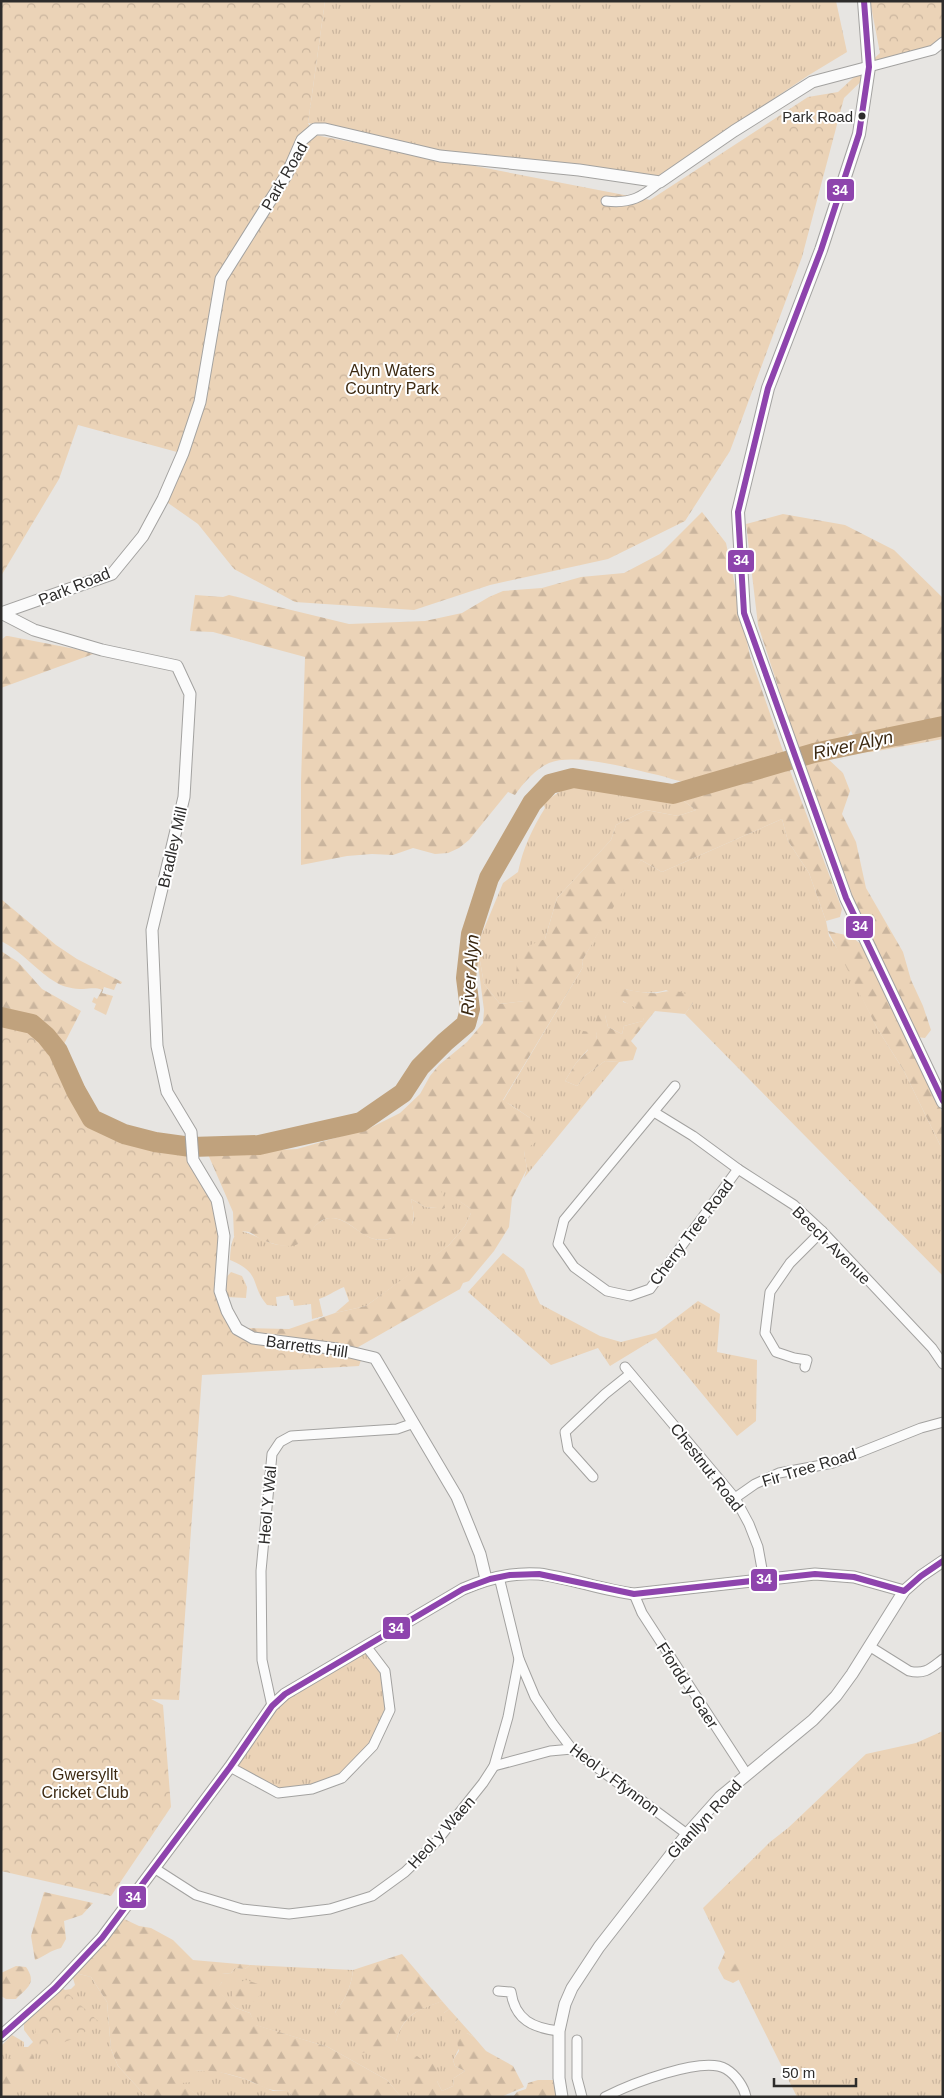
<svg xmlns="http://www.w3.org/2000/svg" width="944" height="2098" viewBox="0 0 944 2098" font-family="Helvetica,sans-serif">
<defs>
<pattern id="grass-tufts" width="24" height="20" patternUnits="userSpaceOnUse" patternTransform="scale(1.25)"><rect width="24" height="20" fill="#ebd3b7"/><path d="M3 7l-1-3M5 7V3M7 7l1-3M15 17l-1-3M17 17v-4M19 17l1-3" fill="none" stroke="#cab59e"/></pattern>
<pattern id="forest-firs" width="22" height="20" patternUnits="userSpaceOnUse" patternTransform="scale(1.25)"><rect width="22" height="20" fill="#ebd3b7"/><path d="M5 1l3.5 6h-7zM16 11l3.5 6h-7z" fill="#cab59e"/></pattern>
<pattern id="park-crowns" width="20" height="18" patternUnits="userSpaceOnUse" patternTransform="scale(1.25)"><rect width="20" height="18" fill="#ebd3b7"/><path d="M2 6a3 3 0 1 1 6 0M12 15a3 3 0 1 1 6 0" fill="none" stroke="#cab59e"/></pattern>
</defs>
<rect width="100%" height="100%" fill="#e7e5e2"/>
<g fill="url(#grass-tufts)">
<path d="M325,1H836L847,52L809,75L658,176L439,152L308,123Z"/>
<path d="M568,786L594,787L625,794L633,791L681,799L696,810L678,816L646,810L616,825L611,840L557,898L545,939L517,976L525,1001L500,1004L484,984L479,955L481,936L503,883L518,872C523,848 532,829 545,808L543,803Z"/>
<path d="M782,819L788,841L809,873L826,921L829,936L842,956L877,1028L904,1071L943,1151V1276L685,1014L693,1003L666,990C653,994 638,993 625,989L623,1002L634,1005L645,1014L643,1021L624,1026L622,1034L608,1027L605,1015H599L595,1026L597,1035L596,1040L576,1063L565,1081L577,1086L586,1075L605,1061L619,1062L524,1178L527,1169L524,1151L530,1118L511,1105L503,1101L583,967L582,961L633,871L641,860L662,872Z"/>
<path d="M441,1188L471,1209V1213L465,1226L449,1245L431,1259L366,1306L335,1313L349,1301L344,1287C334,1291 328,1296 319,1299L323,1316L312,1319L311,1304L294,1306L293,1300H290L289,1295L276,1297L277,1306L267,1305C249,1284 263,1274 230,1260C232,1213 249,1237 274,1244C282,1246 290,1245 298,1244C308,1236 317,1219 330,1218C355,1217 367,1254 400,1234C418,1224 414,1217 411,1199L425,1207L437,1208Z"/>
<path d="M503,1253L524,1269L540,1304L600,1336L621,1342L656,1333L698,1301L720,1314L717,1352L757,1360L756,1421L737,1436L656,1338L610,1366L598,1348L551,1365L468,1292Z"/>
<path d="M231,1272L242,1276L247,1287L246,1298L227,1297L224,1280Z"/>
<path d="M366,1646L385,1671L390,1710L373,1746L342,1778L278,1793L230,1767L272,1706Z"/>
<path d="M943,1731V2097H797L703,1908L770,1842L788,1828L866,1754L916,1743Z"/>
<path d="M250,1965L353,1970C351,1987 346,1999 335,2012C359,2043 359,2039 396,2041C404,2014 418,2010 442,2001L449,2009L444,2013L455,2023L458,2019L474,2037L467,2033L453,2060L455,2066L465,2071L454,2078L453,2086L442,2091L437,2081L413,2084L423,2097H401L387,2080L328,2047L255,2025L250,2013L236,2008L216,1990L222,1982V1974L231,1973L235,1968L245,1969Z"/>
<path d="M75,1973L91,1977L107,2002L111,2049L118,2066L142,2092L150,2097H1V2046L12,2035L24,2042V2047H28L33,2042L24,2030V2024L53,1997L61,1987L65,1990L71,1989L75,1985L72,1975Z"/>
<path d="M213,2070L245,2079L273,2091L288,2090L293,2097H200L180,2083L195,2071Z"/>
</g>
<g fill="url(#forest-firs)" fill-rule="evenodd">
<path d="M702,512L726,543L750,656L784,754C757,763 712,783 685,782C676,781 667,777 658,775C631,769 574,752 549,763C536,769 523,783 515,795L508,792L469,840L459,848L448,853L435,854L413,848L393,855L372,854L347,856L301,865V781L305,657L213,632L190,631L195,595L223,597L229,595L349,624L425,621L462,613L489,597L503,591L542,588L581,577L624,573L660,554Z"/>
<path d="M783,514L845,525L894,550L943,598V739L872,752L845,753L827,758L843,773L850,791L842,814L856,842L866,888L903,952L911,980L923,1006L931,1030L925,1038L917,1037L854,900L798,748L758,625L746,524ZM851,731L853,735H873L883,732L875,737L844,750L834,746L841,743Z"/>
<path d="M6,636H8L96,653L1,688V640Z"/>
<path d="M789,768L842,909L840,917L826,921L809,873L788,841L782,819L662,872L641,860L582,961L583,967L503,1100L530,1118L543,1136L524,1151L527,1169L512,1198L509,1227L494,1251L469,1281L463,1283L460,1289L353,1350L254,1336L241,1326L248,1328L289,1329L335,1313L366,1306L449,1245L465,1226L471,1213V1209L441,1189L445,1208L439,1211L437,1208L425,1207L411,1199C414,1213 417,1228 401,1235C362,1252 356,1217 330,1218C312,1219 309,1245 291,1246C281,1246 273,1244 265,1241C252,1236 248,1225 234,1237L233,1212L207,1152H245L297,1149L370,1128L400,1113L420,1094L430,1076L439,1065L467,1042L483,1023L484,1010L477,956L479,955L484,984L500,1004L524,1001L516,976L518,950L545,939L557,898L611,840L616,825L646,810L678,816L696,810L681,799Z"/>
<path d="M1,899L56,945L77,959L122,982L121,984L117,983L114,990L104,987L102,993L113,996L106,1015L94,1009L96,1004L92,1002L94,997L97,999L102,990C95,987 90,989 83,989C74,989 64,987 57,983C36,971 22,951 1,941Z"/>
<path d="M828,931L850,936L861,944L943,1114V1151L904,1071L877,1028Z"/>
<path d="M1,951L18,962L42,989L81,1011L64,1044L48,1028L36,1019L1,1007Z"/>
<path d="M625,989C633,991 650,994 658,993C672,990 676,989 690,996L693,1003L685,1014L655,1011L631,1041L637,1048L633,1060L619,1062L605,1061L586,1075L577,1086L565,1081L576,1063L588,1050L579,1040L583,1031L590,1032L596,1039L597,1035L594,1026L598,1015H605L608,1027L622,1034L624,1026L643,1021L644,1014C635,1006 625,1003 616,997L617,990Z"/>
<path d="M44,1892L93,1903L82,1915L64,1921L66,1939L61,1948C51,1950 45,1956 35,1960L31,1936Z"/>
<path d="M122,1918L139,1926L151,1928L173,1940L193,1960L250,1965L245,1969L235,1968L231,1973L222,1974V1982L217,1990L236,2008L250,2013L256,2025L328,2047L387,2080L401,2097H293L288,2090C262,2092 264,2085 242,2078C226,2073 212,2070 195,2071L194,2082L181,2083L200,2097H150L142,2092L118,2066L111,2049L107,2002L91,1977L75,1973Z"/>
<path d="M725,1952L736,1956L749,1966L747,1975L733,1983L724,1979L718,1968Z"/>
<path d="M402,1954L442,2001C418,2011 404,2013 396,2041L382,2050L362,2053L358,2047L359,2039L343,2025L335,2012C346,1999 351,1987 353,1970Z"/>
<path d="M16,1966L26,1967C37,1983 28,1987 16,1999H6L1,1996V1973Z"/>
<path d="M246,1980L258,1984L261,1994C253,2003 248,2007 235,2003L232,1994V1985Z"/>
<path d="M449,2009L458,2019L451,2028L442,2019L444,2013Z"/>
<path d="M467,2033L474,2037L486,2051L513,2066L524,2087L501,2097H423L412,2092L413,2084L405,2080V2074L409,2069L407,2060L417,2056L424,2061L429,2057L437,2065V2081L442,2091L453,2086L454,2078L465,2071L455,2066L453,2060L459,2051L456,2037Z"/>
<path d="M27,2049L33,2055V2065L17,2079L1,2097V2065L20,2050Z"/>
<path d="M538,2080H553L557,2097H513L517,2092L526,2089L528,2083Z"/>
</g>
<g fill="url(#park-crowns)">
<path d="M1,1H325L308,123L315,135L650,200L808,97L838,92L880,53L870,1H943V37L931,47L885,58L844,98L802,257L730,451L685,521L608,559L490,585L414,610L295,602L234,569L198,524L161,498L177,452L78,425L59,479L1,576Z"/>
<path d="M1,1017L32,1024L46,1036L58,1051L76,1091L92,1119L124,1134L155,1142L191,1147L214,1201L224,1236L218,1292L232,1333L362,1357L359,1366L202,1375L179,1700L151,1699L163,1705L171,1807L111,1896L1,1871Z"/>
<path d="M61,1987L98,2021L80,2036L62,2043L55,2049L47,2051L42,2048V2045L37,2047L33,2042L39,2012L54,2000L53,1997Z"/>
</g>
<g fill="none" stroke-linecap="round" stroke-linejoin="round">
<path stroke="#c0a27d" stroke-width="20" d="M1,1017L32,1024L46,1036L58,1051L76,1091L92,1119L124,1134L155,1142L191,1147L259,1145L361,1122L403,1093L420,1067L445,1042L466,1024L470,1009L466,978L471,934L489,878L532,803L550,784L573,778L673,794L814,753L943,726"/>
<g stroke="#a3a2a0" stroke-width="11">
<g id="minor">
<path d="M869,67L933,50L943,42"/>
<path d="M606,201C631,204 642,197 660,182"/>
<path d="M675,1086L564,1220L558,1244L574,1267L607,1291L630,1296L650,1289L738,1169"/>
<path d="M654,1112L693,1136L738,1169L794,1205L822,1231L932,1348L943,1364"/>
<path d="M625,1367L735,1498L749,1524L758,1547L764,1580"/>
<path d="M805,1367L807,1360L794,1358L776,1352L765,1333L770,1292L790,1263L822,1231"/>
<path d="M593,1477L568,1449L565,1432L605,1394L630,1374"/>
<path d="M735,1498L755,1484L779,1473L833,1463L921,1428L943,1422"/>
<path d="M499,1577L519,1659L535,1697L553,1724L572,1749L687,1834"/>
<path d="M634,1594L642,1613L746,1773"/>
<path d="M869,1646L909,1671C925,1675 931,1668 943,1659"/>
<path d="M272,1706L262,1660L261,1571L272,1454L280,1442L291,1436L397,1429L414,1423"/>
<path d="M494,1766L550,1751L572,1749"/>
<path d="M230,1767L278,1793L312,1789L342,1778L373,1746L390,1710L385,1671L366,1646"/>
<path d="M154,1868L196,1895L242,1909L289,1914L330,1909L372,1896L405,1872L436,1842L483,1783L494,1766L508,1717L519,1659"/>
<path d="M498,1991L511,1992C515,2020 533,2028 559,2031"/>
<path d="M577,2040V2078L582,2097"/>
<path d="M605,2097C628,2085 703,2055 726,2069C736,2075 744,2087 746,2097"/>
</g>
</g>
<g stroke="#a3a2a0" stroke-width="13">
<g id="tertiary">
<path d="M1,613L34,630L102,650L177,666L190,694L184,797L152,930L157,1046L167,1092L191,1132L193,1160L217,1200L224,1236L220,1291L227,1311L237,1329L253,1338L337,1349L375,1358L457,1497L480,1554L486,1579"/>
<path d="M1,613L112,574L143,536L163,499L183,453L200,402L221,279L287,174L302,140L315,129H325L440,156L579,170L660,182L734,131L812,82L869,67"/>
<path d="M1,2036L55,1988L102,1938L230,1767L272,1706L285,1694L463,1589C486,1579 513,1572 539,1574C571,1578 602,1590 634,1594L815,1574L854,1577L904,1591"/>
<path d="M562,2097L559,2078V2031L565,2004L572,1988L599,1947L687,1834L720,1797L813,1720L836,1696L852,1674L904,1591L921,1576L943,1561"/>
</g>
</g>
<g stroke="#a3a2a0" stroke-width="14">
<path id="secondary" d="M864,1L869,67L859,134L821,250L768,388L738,512L744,613L846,898L943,1102"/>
</g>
<use href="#minor" stroke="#fbfbfb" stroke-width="9"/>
<use href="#tertiary" stroke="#fbfbfb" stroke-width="11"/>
<use href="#secondary" stroke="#fbfbfb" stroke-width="12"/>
<g stroke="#fff" stroke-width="10">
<g id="bus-1">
<path d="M864,1L869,67L859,134L821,250L768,388L738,512L744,613L846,898L943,1101"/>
<path d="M1,2036L55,1988L102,1938L230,1767L272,1706L285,1694L463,1589L490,1579L510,1575L539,1574L634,1594L815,1574L854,1577L904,1591L921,1576L943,1561"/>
</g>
</g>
<use href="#bus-1" stroke="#8e44ad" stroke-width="6"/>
</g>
<circle fill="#2d2c2b" stroke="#fff" stroke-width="2" cx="862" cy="116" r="4.5"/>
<g text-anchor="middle" stroke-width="4" stroke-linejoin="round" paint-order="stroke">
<g font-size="15" fill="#2d2c2b" stroke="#fff" text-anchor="end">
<text x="853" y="122">Park Road</text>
</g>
<g font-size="16" fill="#2d2c2b" stroke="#fff">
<text transform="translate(284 176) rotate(-60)" y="6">Park Road</text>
<text transform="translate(74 586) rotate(-22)" y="6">Park Road</text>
<text transform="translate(172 847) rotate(-77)" y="6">Bradley Mill</text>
<text transform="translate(691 1232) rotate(-53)" y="6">Cherry Tree Road</text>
<text transform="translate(832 1245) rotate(45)" y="6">Beech Avenue</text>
<text transform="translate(307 1346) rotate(8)" y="6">Barretts Hill</text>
<text transform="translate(707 1467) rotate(52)" y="6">Chestnut Road</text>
<text transform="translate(809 1467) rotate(-17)" y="6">Fir Tree Road</text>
<text transform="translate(267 1505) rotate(-85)" y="6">Heol Y Wal</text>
<text transform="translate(688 1685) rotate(57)" y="6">Ffordd y Gaer</text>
<text transform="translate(615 1779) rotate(37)" y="6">Heol y Ffynnon</text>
<text transform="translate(704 1819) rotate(-47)" y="6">Glanllyn Road</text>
<text transform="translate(441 1832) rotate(-48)" y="6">Heol y Waen</text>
</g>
<g font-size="16" fill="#3d2a12" stroke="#fff">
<text x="392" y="376">Alyn Waters<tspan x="392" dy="18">Country Park</tspan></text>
<text x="85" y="1780">Gwersyllt<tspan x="85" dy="18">Cricket Club</tspan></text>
</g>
<g font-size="18" font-style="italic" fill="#3b2811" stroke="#fff">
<text transform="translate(853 745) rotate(-12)" y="6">River Alyn</text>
<text transform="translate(470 975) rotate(-86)" y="6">River Alyn</text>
</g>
</g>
<g stroke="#fff" stroke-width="2">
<rect x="826" y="178" width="29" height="24" rx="5" fill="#8e44ad"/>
<rect x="727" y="549" width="28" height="24" rx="5" fill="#8e44ad"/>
<rect x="845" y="915" width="29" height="24" rx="5" fill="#8e44ad"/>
<rect x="750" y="1568" width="28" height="24" rx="5" fill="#8e44ad"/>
<rect x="382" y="1616" width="29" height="24" rx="5" fill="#8e44ad"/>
<rect x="118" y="1885" width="29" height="24" rx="5" fill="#8e44ad"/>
</g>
<g font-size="14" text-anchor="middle" font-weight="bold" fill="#fff">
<text x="840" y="195">34</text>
<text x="741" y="565">34</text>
<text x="860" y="931">34</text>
<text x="764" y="1584">34</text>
<text x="396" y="1633">34</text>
<text x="133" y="1902">34</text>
</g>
<rect width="944" height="2098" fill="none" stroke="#2d2c2b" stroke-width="5"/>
<path d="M774 2078v8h82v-8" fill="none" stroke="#2d2c2b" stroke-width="2.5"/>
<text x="782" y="2078" font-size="15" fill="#2d2c2b" stroke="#ffffff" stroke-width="4" paint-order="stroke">50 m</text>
</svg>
